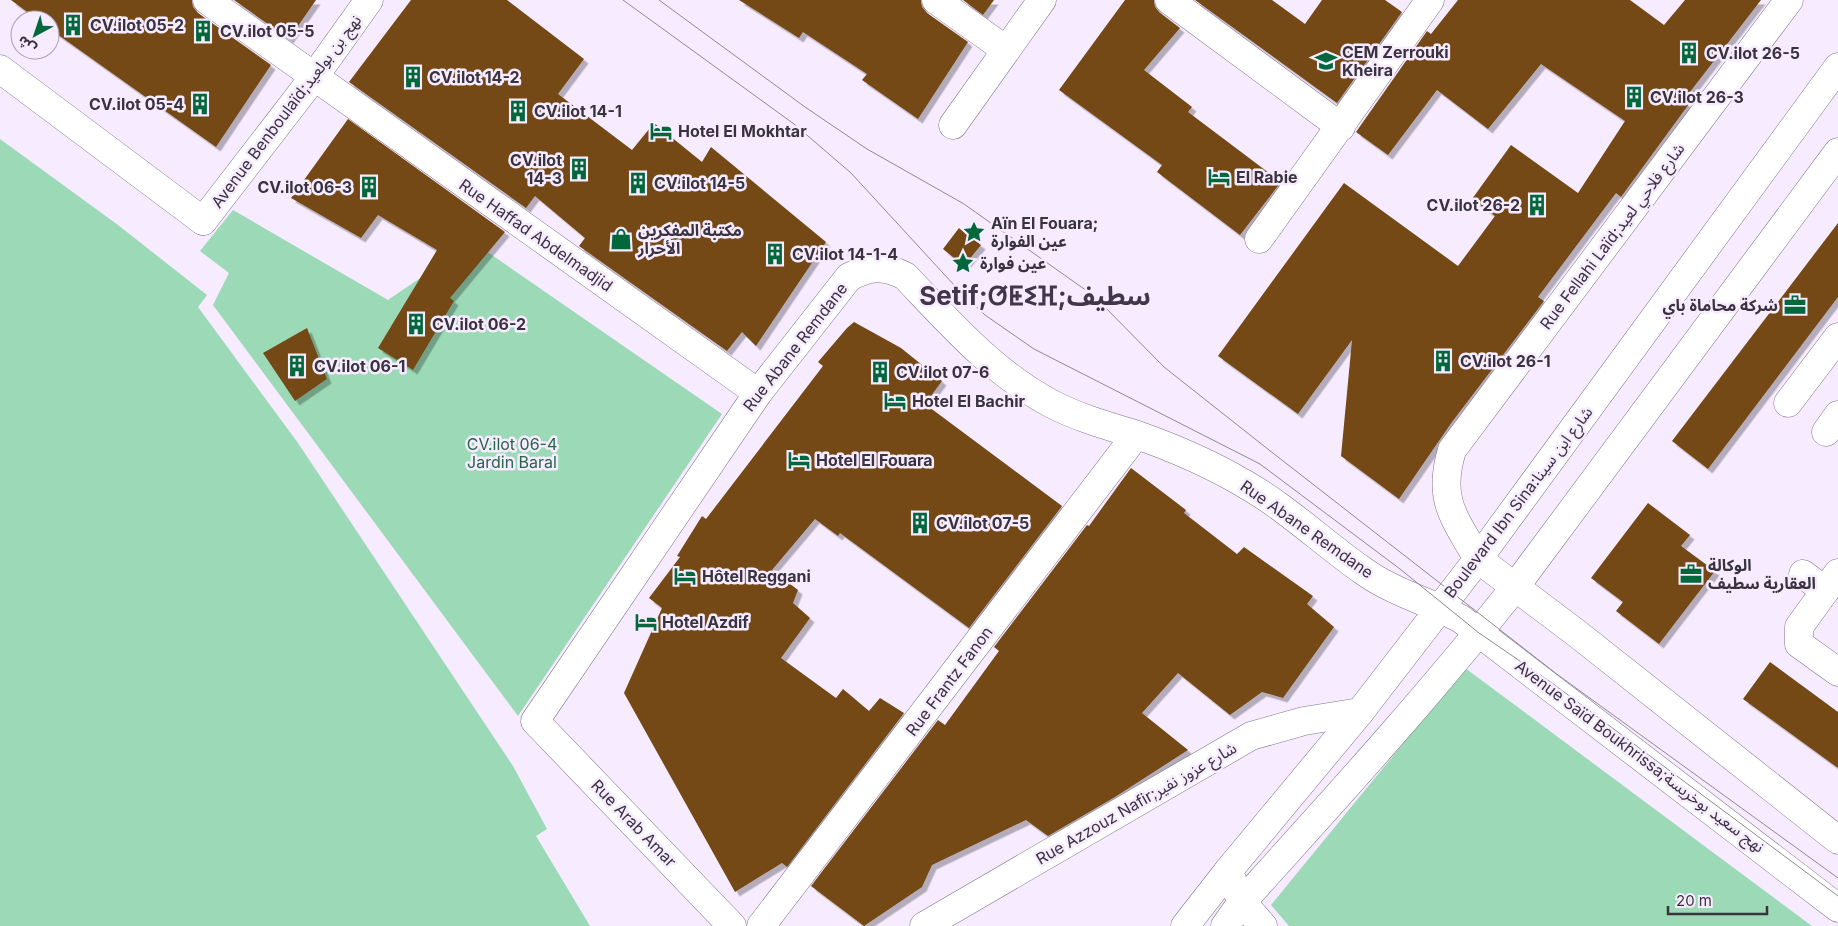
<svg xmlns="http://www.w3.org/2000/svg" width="1838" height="926" viewBox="0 0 1838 926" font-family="Inter,'Noto Sans Arabic','Noto Sans Tifinagh',sans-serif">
<defs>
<filter id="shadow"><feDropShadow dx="4.5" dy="4.5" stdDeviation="0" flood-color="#0004"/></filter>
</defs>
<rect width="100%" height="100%" fill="#f6ebff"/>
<g fill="#9cdab7">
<path d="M0,139L118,225L207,295L198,307L298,443L513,766L547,829L536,836L590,926H0Z"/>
<path d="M233,210L388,300L473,242L722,414L518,716L213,305L229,273L200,251Z"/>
<path d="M1465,668L1812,926H1289L1271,905Z"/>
</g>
<g fill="#744816" filter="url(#shadow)">
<path d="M11,0H192L193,7L198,13L271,65L216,147L50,29V20H38Z"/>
<path d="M234,0H316L289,39Z"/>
<path d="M411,0H507L584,59L558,94L632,150L654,123L702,162L711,147L826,242L756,346L742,332L727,351L579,246L585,238L535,196L526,208L349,82Z"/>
<path d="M739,0H921L922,7L927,13L968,42L918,119L862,80L867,74L803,32L799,38Z"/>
<path d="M963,0H994L983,15Z"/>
<path d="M1125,0H1154L1155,7L1159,12L1180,28L1144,70L1192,107L1188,112L1281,182L1240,235L1157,172L1162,165L1059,90Z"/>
<path d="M1195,0H1272L1305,24L1322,0H1385L1402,12L1337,103Z"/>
<path d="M1458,0H1630L1664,25L1685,0H1761L1683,101L1689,104L1621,197L1616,193L1538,297L1544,301L1452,422L1399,499L1341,456L1352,340L1298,414L1218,356L1344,183L1458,266L1495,216L1472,199L1511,145L1578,193L1625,121L1541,64L1488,129L1437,90L1388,155L1356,132L1427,31L1431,34Z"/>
<path d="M348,119L505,232L450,298L454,301L413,370L378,348L437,250L378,215L361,238L291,198Z"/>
<path d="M1838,223V297L1708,469L1672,441Z"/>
<path d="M959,228L981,245L964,266L943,249Z"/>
<path d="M854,322L901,348L942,381L925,404L1062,506L969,628L840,533L838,536L815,519L772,570L798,590L793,603L810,618L781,658L836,698L843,689L869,711L880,698L904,713L787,867L782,863L735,892L624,693L662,608L649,598L680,557L677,556L702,516L706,519L823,366L818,362L847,328Z"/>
<path d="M307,328L327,379L295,401L263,353Z"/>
<path d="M1131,468L1186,510L1184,513L1237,554L1244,547L1313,596L1307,604L1334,627L1283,698L1262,692L1230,715L1178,673L1142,713L1188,750L1115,797L1048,836L1026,820L932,865L922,887L864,926L811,886L938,720L945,725L999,651L994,647L1087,525L1089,526Z"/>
<path d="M1648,503L1690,535L1681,546L1715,571L1659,644L1616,611L1623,602L1591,578Z"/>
<path d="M1770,662L1838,712V768L1743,699Z"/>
</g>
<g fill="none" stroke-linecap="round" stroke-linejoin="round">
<g stroke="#82758b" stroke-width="29">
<g id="street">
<path d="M207,0L758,393"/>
<path d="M936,0L1006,50"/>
<path d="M1169,0L1341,127"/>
<path d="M0,69L203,221"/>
<path d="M953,125L1042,0"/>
<path d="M1259,239L1430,0"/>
<path d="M1788,403L1838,337"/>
<path d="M1826,432L1838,415"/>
<path d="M1478,559C1454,517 1437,500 1452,450L1789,0"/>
<path d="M1838,573L1799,627V644L1838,672"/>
<path d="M1803,574L1825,591"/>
<path d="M1228,871L1242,902L1263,926"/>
<path d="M732,926L535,721L758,393L849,277C871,266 883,265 905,276C950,323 993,373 1052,404C1079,418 1108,426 1137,435C1174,448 1209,463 1243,483C1286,507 1322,542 1362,570C1385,587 1413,597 1439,608"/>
<path d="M761,926L1136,435"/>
<path d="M924,926L1251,736L1304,721L1360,712"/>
</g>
</g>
<g stroke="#82758b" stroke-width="29">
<path id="secondary" d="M203,221L314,77L369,0"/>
</g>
<g stroke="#82758b" stroke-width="29">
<g id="primary">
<path d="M1478,559L1575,632L1838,840"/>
<path d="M1439,608L1461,619L1838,908"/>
<path d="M1185,926L1228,871L1360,712L1478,559L1838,67"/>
<path d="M1225,926L1242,902C1335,799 1429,696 1515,587L1838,152"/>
</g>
</g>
<use href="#street" stroke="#fff" stroke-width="28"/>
<use href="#secondary" stroke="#fff" stroke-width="28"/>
<use href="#primary" stroke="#fff" stroke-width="28"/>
<g stroke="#908896" stroke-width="1">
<path d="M623,0L794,124L851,173L954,285L985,315L1034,349L1260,464L1400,569L1479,633L1552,683L1838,896"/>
<path d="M659,0L805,107L867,149L964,204L1094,296L1164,367L1269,450L1558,675L1838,878"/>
</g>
</g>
<defs>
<g id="building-bare" transform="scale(1.725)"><path d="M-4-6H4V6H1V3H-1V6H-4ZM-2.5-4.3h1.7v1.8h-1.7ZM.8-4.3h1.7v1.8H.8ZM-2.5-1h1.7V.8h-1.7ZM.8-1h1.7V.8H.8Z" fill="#03673c" stroke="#f6ebff" stroke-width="2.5" paint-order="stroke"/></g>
<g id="school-bare" transform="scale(1.725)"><path d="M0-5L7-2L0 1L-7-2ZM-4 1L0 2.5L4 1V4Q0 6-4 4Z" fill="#03673c" stroke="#f6ebff" stroke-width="2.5" paint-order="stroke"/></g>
<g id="hotel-bare" transform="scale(1.725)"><path d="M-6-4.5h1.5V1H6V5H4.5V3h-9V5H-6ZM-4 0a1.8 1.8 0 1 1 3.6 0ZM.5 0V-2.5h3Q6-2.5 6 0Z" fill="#03673c" stroke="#f6ebff" stroke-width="2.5" paint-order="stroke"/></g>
<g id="sight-bare" transform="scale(1.725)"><path d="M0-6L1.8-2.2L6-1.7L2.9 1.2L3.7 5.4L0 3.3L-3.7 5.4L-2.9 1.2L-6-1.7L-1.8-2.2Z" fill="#03673c" stroke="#f6ebff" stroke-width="2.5" paint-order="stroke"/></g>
<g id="shop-bare" transform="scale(1.725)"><path d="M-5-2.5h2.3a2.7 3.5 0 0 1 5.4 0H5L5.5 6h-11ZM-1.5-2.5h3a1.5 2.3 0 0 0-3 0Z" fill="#03673c" stroke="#f6ebff" stroke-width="2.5" paint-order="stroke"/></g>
<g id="office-bare" transform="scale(1.725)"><path d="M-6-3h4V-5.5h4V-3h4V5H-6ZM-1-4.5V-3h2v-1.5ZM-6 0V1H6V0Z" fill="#03673c" stroke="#f6ebff" stroke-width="2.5" paint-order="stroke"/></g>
</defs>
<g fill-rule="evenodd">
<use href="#building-bare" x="73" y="25"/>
<use href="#building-bare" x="203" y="31"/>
<use href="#building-bare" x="1689" y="53"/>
<use href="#school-bare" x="1326" y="61"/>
<use href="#building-bare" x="413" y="77"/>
<use href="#building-bare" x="1634" y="97"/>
<use href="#building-bare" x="200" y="104"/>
<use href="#building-bare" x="518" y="111"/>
<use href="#hotel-bare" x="661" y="131"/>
<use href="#building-bare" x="579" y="169"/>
<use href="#hotel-bare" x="1219" y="177"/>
<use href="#building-bare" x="638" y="183"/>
<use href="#building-bare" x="369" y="187"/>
<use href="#building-bare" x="1537" y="205"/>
<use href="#sight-bare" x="974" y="232"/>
<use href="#shop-bare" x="621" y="239"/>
<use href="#building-bare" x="775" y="254"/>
<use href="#sight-bare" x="963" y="263"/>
<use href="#office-bare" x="1795" y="305"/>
<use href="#building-bare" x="416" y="324"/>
<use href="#building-bare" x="1443" y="361"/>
<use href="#building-bare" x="297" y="366"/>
<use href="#building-bare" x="880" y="372"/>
<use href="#hotel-bare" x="895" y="401"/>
<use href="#hotel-bare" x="799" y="460"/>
<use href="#building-bare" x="920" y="523"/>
<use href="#office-bare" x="1691" y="574"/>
<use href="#hotel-bare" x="685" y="576"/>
<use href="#hotel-bare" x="646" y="622"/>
</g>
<g text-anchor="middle" stroke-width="5" stroke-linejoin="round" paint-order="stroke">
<g font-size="16" font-weight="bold" fill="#39333d" stroke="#f6ebff" text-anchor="start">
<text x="90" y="31">CV.ilot 05-2</text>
<text x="220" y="37">CV.ilot 05-5</text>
<text x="1342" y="58">CEM Zerrouki<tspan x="1342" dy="18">Kheira</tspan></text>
<text x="1706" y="59">CV.ilot 26-5</text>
<text x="429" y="83">CV.ilot 14-2</text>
<text x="1650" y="103">CV.ilot 26-3</text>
<text x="184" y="110" text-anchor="end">CV.ilot 05-4</text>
<text x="534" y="117">CV.ilot 14-1</text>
<text x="678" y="137">Hotel El Mokhtar</text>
<text x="562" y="166" text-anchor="end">CV.ilot<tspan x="562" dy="18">14-3</tspan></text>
<text x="1236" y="183">El Rabie</text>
<text x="654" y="189">CV.ilot 14-5</text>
<text x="352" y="193" text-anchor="end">CV.ilot 06-3</text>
<text x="1520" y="211" text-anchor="end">CV.ilot 26-2</text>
<text x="991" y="229">Aïn El Fouara;<tspan x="991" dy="18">عين الفوارة</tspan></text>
<text x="638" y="236">مكتبة المفكرين<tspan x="638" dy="18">الأحرار</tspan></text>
<text x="792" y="260">CV.ilot 14-1-4</text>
<text x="980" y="269">عين فوارة</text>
<text x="1778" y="311" text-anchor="end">شركة محاماة باي</text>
<text x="432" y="330">CV.ilot 06-2</text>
<text x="1460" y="367">CV.ilot 26-1</text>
<text x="314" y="372">CV.ilot 06-1</text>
<text x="896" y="378">CV.ilot 07-6</text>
<text x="912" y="407">Hotel El Bachir</text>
<text x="816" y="466">Hotel El Fouara</text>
<text x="936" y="529">CV.ilot 07-5</text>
<text x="1708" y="571">الوكالة<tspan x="1708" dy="18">العقارية سطيف</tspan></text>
<text x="702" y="582">Hôtel Reggani</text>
<text x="662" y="628">Hotel Azdif</text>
</g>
<g font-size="16" fill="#39333d" stroke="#f6ebff">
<text transform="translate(286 111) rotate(-53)" y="6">Avenue Benboulaïd;نهج بن بولعيد</text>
<text transform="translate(536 235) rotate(35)" y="6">Rue Haffad Abdelmadjid</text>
<text transform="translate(1612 236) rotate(-53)" y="6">Rue Fellahi Laïd;شارع فلاحي لعيد</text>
<text transform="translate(795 347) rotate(-52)" y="6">Rue Abane Remdane</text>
<text transform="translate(1518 502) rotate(-53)" y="6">Boulevard Ibn Sina:شارع ابن سينا</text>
<text transform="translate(1307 529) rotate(35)" y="6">Rue Abane Remdane</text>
<text transform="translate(949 681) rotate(-53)" y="6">Rue Frantz Fanon</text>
<text transform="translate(1640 756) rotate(37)" y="6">Avenue Saïd Boukhrissa;نهج سعيد بوخريسة</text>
<text transform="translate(1136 803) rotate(-30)" y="6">Rue Azzouz Nafir;شارع عزوز نفير</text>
<text transform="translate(634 823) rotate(46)" y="6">Rue Arab Amar</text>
</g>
<g font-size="16" fill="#256647" stroke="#f6ebff">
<text x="512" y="450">CV.ilot 06-4<tspan x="512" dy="18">Jardin Baral</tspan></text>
</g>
<g font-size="26" font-weight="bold" fill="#42374a" stroke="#f6ebff">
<text x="1035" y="305">Setif;ⵚⵟⵉⴼ;سطيف</text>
</g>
</g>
<g transform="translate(35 35) rotate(220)"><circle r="24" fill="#f6ebff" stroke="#aaa1b1"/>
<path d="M0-4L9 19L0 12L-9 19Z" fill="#03673c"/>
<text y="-8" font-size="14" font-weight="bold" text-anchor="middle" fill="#39333d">ش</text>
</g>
<path d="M1668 906v8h99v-8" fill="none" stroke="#39333d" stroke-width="2.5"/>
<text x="1676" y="906" font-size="15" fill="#39333d" stroke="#f6ebff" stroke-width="4" paint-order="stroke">20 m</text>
</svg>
